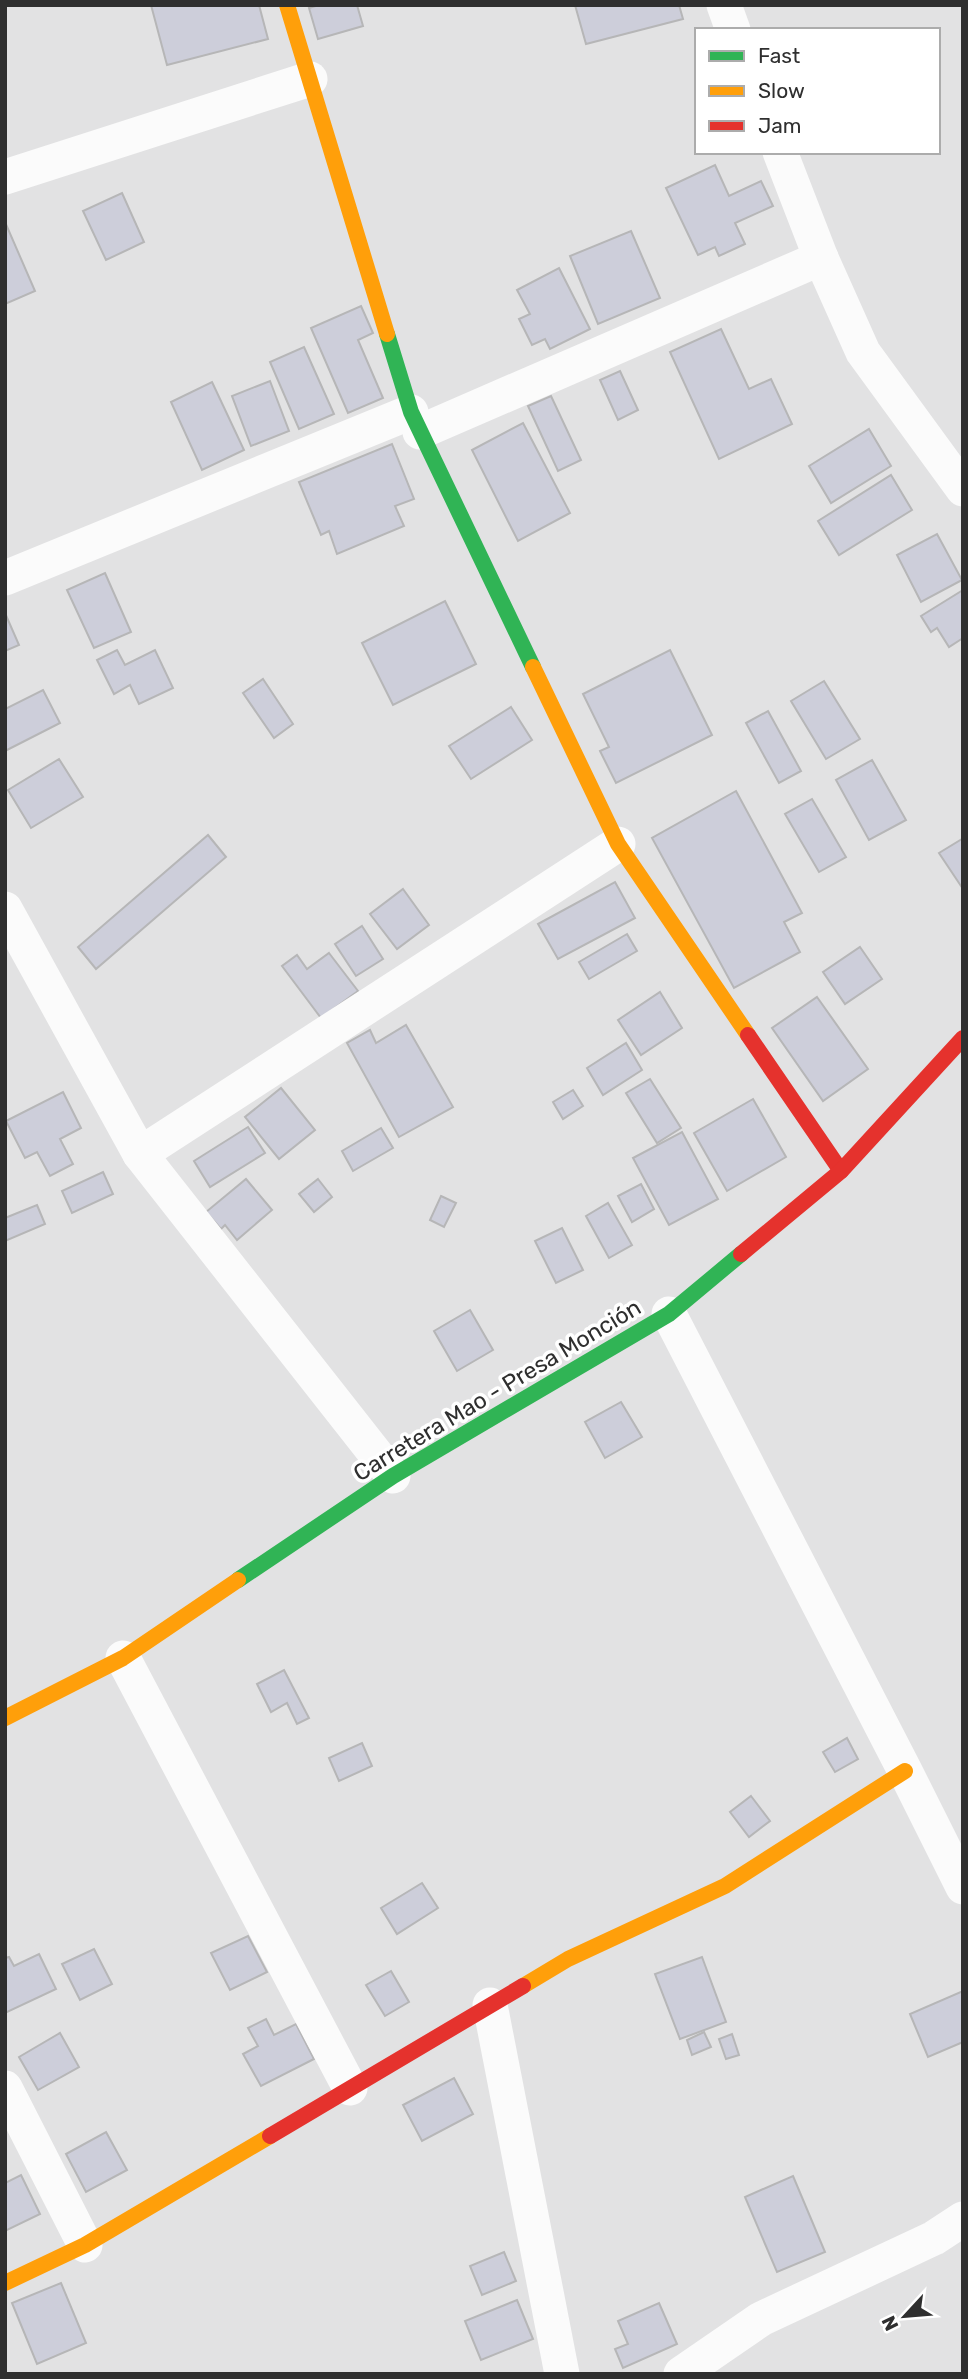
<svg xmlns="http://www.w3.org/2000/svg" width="968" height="2379" viewBox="0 0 968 2379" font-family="Rubik,sans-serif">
<rect width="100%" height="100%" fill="#e2e2e3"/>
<g fill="#cdceda" stroke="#b6b6b7" stroke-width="2">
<path d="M151,5H259L268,39L167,65Z"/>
<path d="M319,5H357L363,26L318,39L309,8Z"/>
<path d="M575,5H679L683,19L586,44Z"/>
<path d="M715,165L729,196L761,181L773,206L735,223L745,244L719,256L715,247L698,255L666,188Z"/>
<path d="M122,193L144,242L106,260L83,211Z"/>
<path d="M5,222L35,291L5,304Z"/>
<path d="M631,231L660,298L598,324L570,256Z"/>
<path d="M559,268L590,329L550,349L545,339L532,345L519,319L530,314L517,290Z"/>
<path d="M361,306L373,333L358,340L383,398L348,413L311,328Z"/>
<path d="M721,329L749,389L771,379L792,424L719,459L670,352Z"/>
<path d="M304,347L334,414L299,429L270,362Z"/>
<path d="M620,371L638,410L618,420L600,380Z"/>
<path d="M270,381L289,431L251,446L232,396Z"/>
<path d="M212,382L244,450L202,470L171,402Z"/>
<path d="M551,396L581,460L558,471L528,406Z"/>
<path d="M523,423L570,513L518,541L472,450Z"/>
<path d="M869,429L891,466L831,503L809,466Z"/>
<path d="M392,444L414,499L395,506L404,526L337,554L329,531L321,535L299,482Z"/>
<path d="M891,475L912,510L839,555L818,521Z"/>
<path d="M937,534L962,580L921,602L897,555Z"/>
<path d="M105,573L131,632L94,648L67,590Z"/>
<path d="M963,590V638L949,647L937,628L931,632L921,616Z"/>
<path d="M445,601L476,664L393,705L362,643Z"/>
<path d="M5,613L19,645L5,651Z"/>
<path d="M117,650L125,665L155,650L173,688L139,704L130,685L114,694L97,660Z"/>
<path d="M670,650L712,735L616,783L600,751L609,747L583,694Z"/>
<path d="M263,679L293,724L274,738L243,693Z"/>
<path d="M824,681L860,739L826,759L791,701Z"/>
<path d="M43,690L60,723L5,751V709Z"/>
<path d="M511,707L532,740L471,779L449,746Z"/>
<path d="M768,711L801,771L779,783L746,723Z"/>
<path d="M59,759L83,797L31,828L8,790Z"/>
<path d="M872,760L906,820L869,840L836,780Z"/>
<path d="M736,791L802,913L784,922L800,952L734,988L652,838Z"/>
<path d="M812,799L846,857L819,872L785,814Z"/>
<path d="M208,835L226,857L96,969L78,947Z"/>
<path d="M962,839L963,840V889L939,853Z"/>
<path d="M615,882L635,918L558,959L538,924Z"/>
<path d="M403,889L429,925L397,949L370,914Z"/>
<path d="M362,926L383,959L356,976L335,944Z"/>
<path d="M627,934L637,951L589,979L579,962Z"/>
<path d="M860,947L882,979L845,1004L823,972Z"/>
<path d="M329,953L358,991L321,1018L282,966L297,955L307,969Z"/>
<path d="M660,992L682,1028L641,1055L618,1020Z"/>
<path d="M817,997L868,1069L823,1101L772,1028Z"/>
<path d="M406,1025L453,1107L399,1137L347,1043L370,1030L376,1043Z"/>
<path d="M626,1043L642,1070L603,1095L587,1068Z"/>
<path d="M650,1079L681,1128L657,1143L626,1093Z"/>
<path d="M281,1088L315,1130L279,1159L245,1117Z"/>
<path d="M573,1090L583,1106L563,1119L553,1102Z"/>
<path d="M63,1092L81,1128L60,1139L73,1164L50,1176L37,1152L25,1158L6,1121Z"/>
<path d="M753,1099L786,1157L727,1191L694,1133Z"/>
<path d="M248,1127L265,1153L210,1187L194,1161Z"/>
<path d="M381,1128L393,1148L353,1171L342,1151Z"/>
<path d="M682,1132L718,1199L669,1225L633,1158Z"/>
<path d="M103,1172L113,1194L72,1213L62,1191Z"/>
<path d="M246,1179L272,1210L237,1240L225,1225L221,1229L206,1212Z"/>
<path d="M318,1179L332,1197L314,1212L299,1194Z"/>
<path d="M641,1184L654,1209L632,1222L618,1196Z"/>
<path d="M441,1196L456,1203L444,1227L430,1220Z"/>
<path d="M608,1203L632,1245L609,1258L586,1216Z"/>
<path d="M37,1205L45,1224L5,1241V1218Z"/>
<path d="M562,1228L583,1270L556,1283L535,1241Z"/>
<path d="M470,1310L493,1350L457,1371L434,1331Z"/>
<path d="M621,1402L642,1437L605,1458L585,1422Z"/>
<path d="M284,1670L309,1718L297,1724L287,1703L271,1712L257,1684Z"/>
<path d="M847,1738L858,1759L835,1772L823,1752Z"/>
<path d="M362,1743L372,1766L339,1781L329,1758Z"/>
<path d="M751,1796L770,1821L749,1837L730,1812Z"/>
<path d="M422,1883L438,1908L397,1934L381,1908Z"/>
<path d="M248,1936L267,1972L230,1990L211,1953Z"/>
<path d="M94,1949L112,1984L80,2000L62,1964Z"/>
<path d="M39,1954L56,1989L5,2013V1958L9,1957L14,1966Z"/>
<path d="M702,1957L726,2022L680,2039L655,1974Z"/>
<path d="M391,1971L409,2002L385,2016L366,1985Z"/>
<path d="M963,1991V2042L928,2057L910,2014Z"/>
<path d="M266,2019L274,2035L296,2024L314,2059L261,2086L243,2054L258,2046L248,2028Z"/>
<path d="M704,2032L711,2047L692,2055L687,2040Z"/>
<path d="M60,2033L79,2067L38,2090L19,2057Z"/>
<path d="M732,2034L739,2055L726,2059L719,2039Z"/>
<path d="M454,2078L473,2114L422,2141L403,2105Z"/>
<path d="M106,2132L127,2170L86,2192L66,2154Z"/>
<path d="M21,2175L40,2214L5,2231V2183Z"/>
<path d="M793,2176L825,2252L777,2272L745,2197Z"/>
<path d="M504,2252L516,2281L482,2295L470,2266Z"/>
<path d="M61,2283L86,2343L37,2364L12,2303Z"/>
<path d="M517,2300L533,2339L481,2360L465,2321Z"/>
<path d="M659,2303L677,2344L623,2368L615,2349L628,2344L618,2321Z"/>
</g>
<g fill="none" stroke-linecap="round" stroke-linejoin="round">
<g stroke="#fbfbfb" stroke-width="35">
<path d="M724,5L733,30"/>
<path d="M780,152L821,258L863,352L963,489"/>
<path d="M5,177L310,79"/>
<path d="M420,432L821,258"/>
<path d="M5,578L411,412"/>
<path d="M5,909L140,1154L393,1476"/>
<path d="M140,1154L618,844"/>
<path d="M669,1314L905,1771L963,1887"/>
<path d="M123,1658L350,2088"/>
<path d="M490,2005L562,2374"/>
<path d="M5,2088L85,2245"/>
<path d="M681,2374L761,2319L934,2238L963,2219"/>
</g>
<g stroke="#30b455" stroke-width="16">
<path d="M387,334L411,412L533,667"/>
<path d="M238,1580L393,1476L669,1314L741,1254"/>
</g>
<g stroke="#ff9f0a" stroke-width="16">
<path d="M287,5L387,334"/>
<path d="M533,667L618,844L748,1035"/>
<path d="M5,1718L123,1658L238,1580"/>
<path d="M523,1986L568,1959L725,1886L905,1771"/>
<path d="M5,2283L85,2245L270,2136"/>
</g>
<g stroke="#e5322d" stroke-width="16">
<path d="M748,1035L841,1171"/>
<path d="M741,1254L841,1171L963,1038"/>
<path d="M270,2136L523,1986"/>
</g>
</g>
<g text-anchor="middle" stroke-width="7" stroke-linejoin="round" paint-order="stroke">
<g font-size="23" fill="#2f2f2f" stroke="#fff">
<text transform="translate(497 1390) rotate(-31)" y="8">Carretera Mao - Presa Monción</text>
</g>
</g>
<rect width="968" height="2379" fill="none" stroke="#2f2f2f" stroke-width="14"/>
<rect x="695" y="28" width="245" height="126" fill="#ffffff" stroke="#acacac" stroke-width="2"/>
<rect x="709" y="51" width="35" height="10" fill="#30b455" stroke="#acacac" stroke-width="2"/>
<text x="758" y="63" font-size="21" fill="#2f2f2f">Fast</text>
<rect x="709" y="86" width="35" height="10" fill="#ff9f0a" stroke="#acacac" stroke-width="2"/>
<text x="758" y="98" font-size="21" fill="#2f2f2f">Slow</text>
<rect x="709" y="121" width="35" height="10" fill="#e5322d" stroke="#acacac" stroke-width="2"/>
<text x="758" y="133" font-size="21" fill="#2f2f2f">Jam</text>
<g transform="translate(905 2316) rotate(244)" stroke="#ffffff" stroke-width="5" paint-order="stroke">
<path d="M0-5L12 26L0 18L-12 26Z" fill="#2f2f2f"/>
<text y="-10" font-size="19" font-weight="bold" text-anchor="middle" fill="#2f2f2f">N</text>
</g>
</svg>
